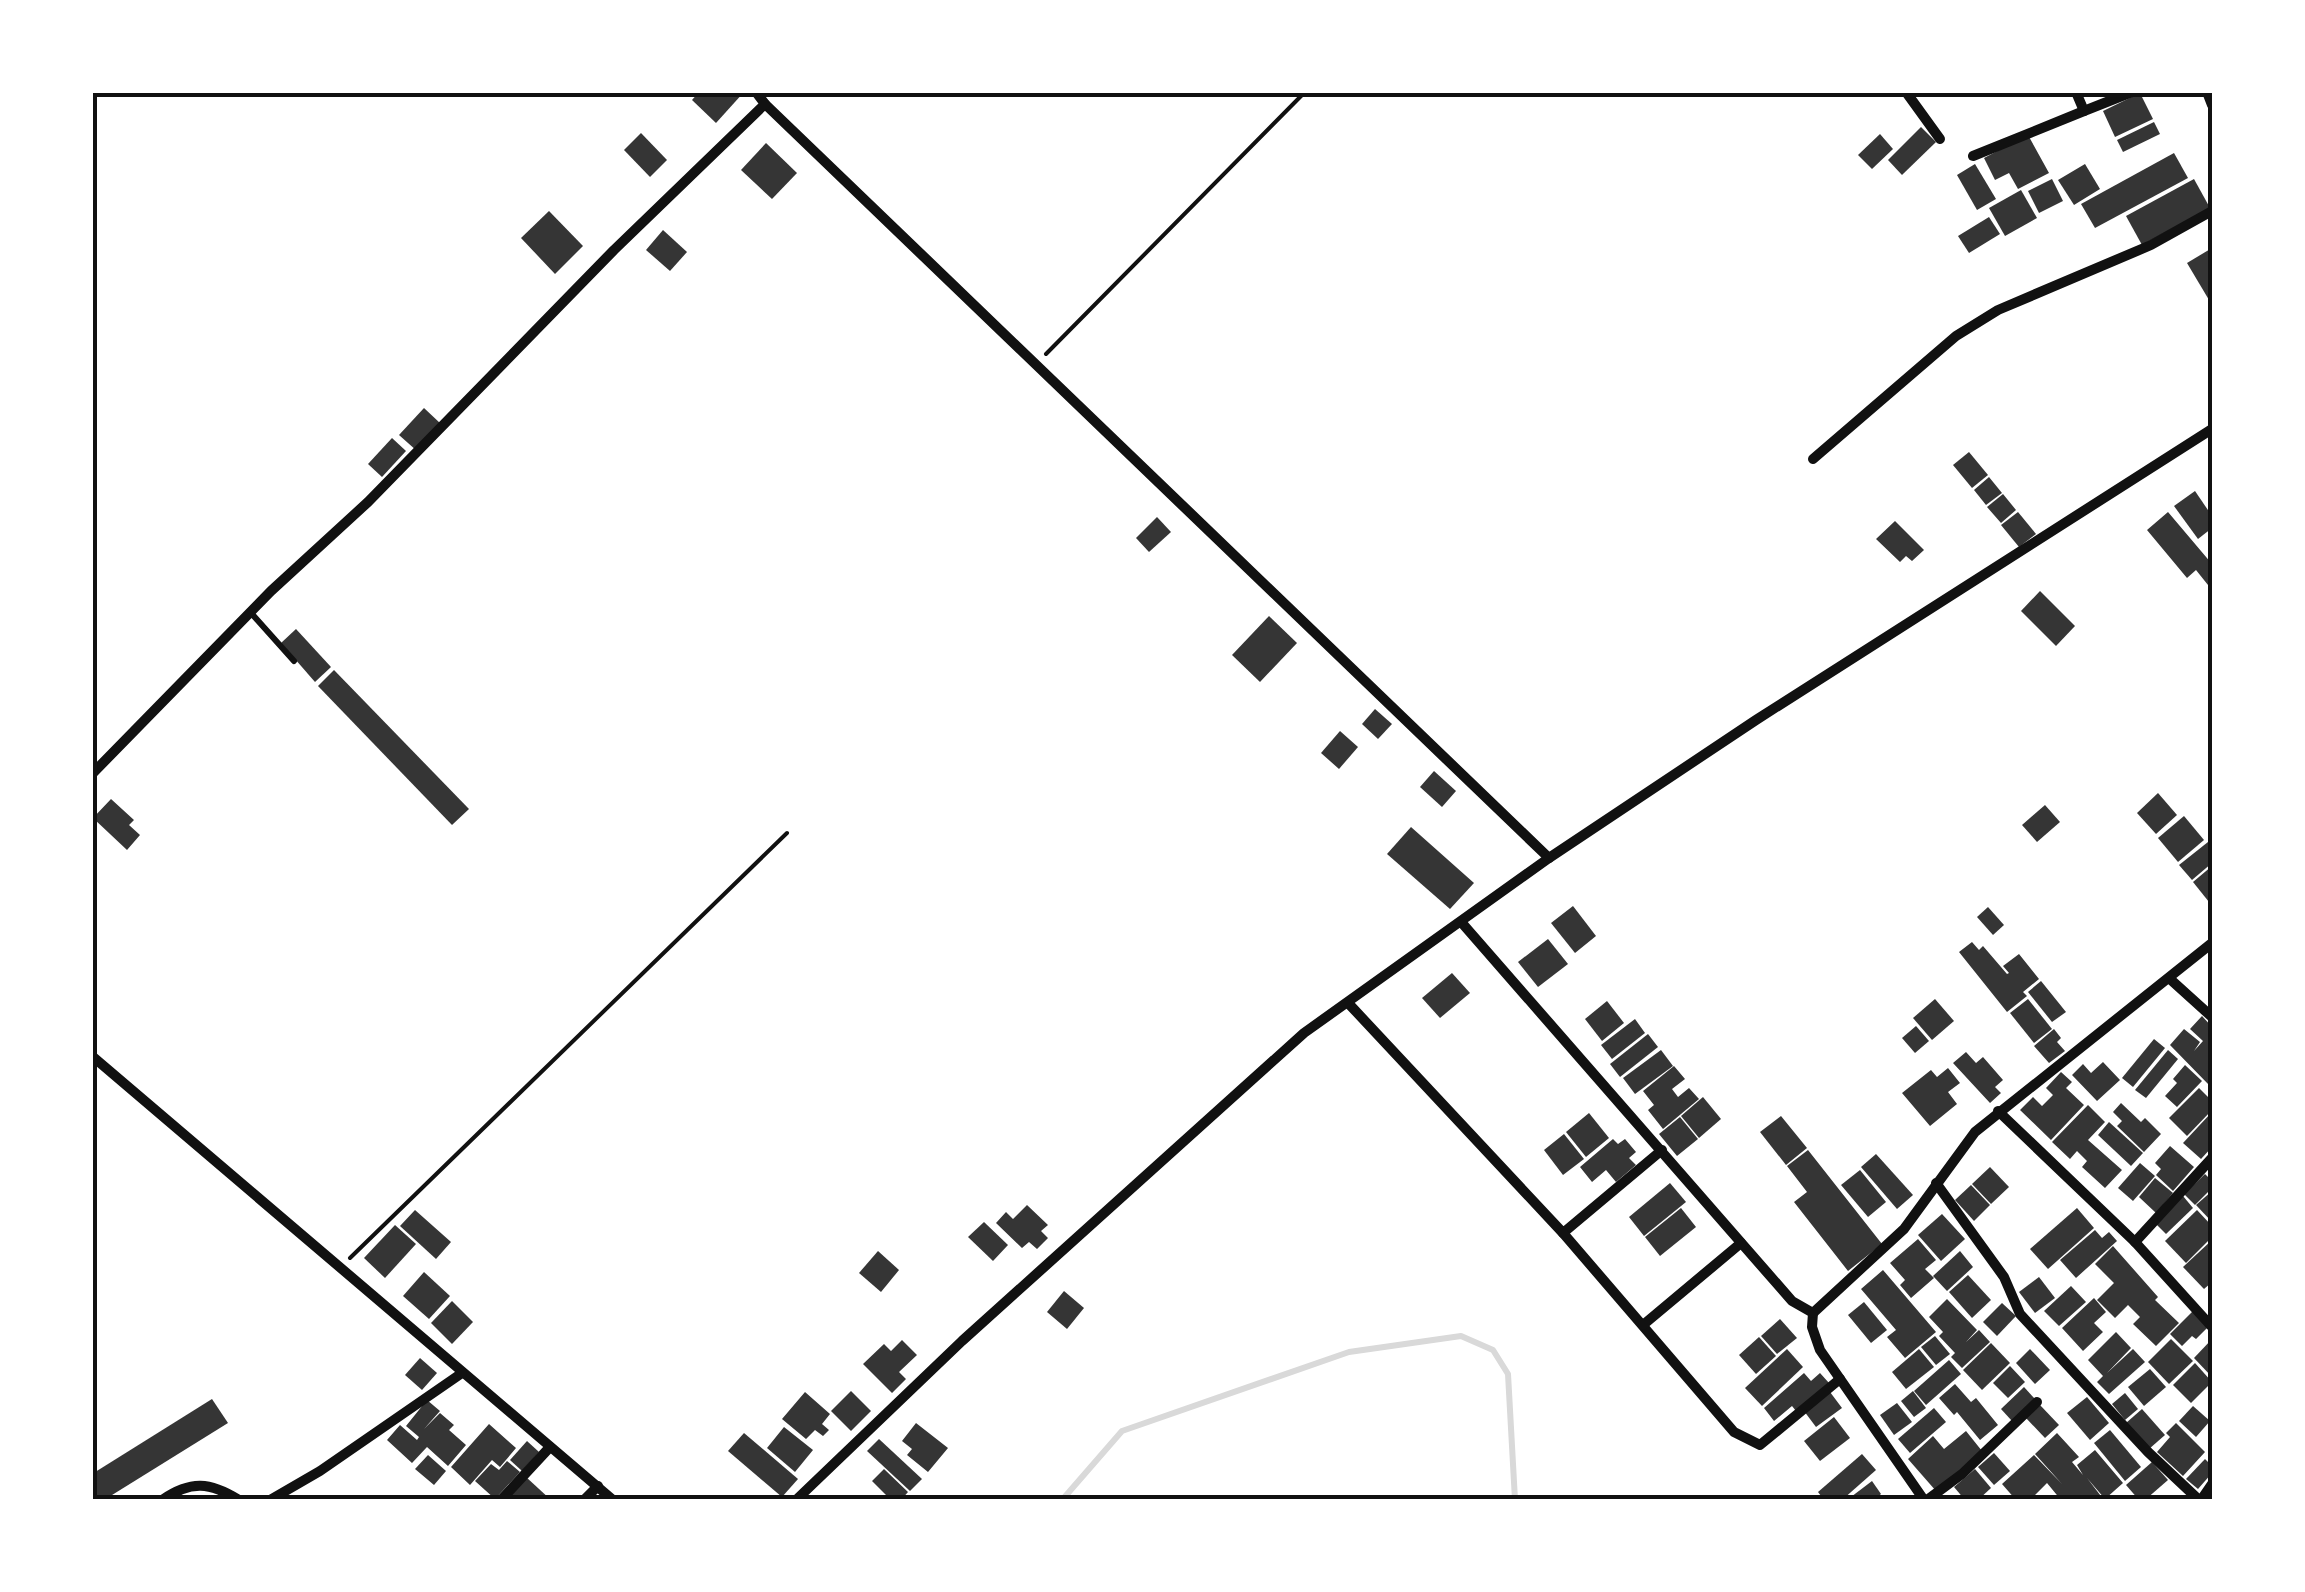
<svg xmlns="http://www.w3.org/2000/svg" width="2305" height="1592" viewBox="0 0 2305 1592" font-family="'Alegreya Sans',sans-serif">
<rect width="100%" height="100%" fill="#fff"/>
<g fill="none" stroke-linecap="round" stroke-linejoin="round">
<path stroke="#d9d9d9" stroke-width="6" d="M1062,1500L1122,1431L1349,1352L1461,1336L1493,1350L1508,1374L1515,1500"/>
</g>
<g fill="#353535">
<path d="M699,92H744L716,123L692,100Z"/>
<path d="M2140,93L2153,119L2115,137L2103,111Z"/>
<path d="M2154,122L2160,134L2123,152L2117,140Z"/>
<path d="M1921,127L1936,142L1902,175L1888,160Z"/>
<path d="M641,133L667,160L650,177L624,150Z"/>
<path d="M1880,134L1893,149L1872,169L1858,155Z"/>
<path d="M2028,135L2049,173L2018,189L2009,173L1995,180L1984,158Z"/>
<path d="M766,143L797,173L772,199L741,170Z"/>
<path d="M2174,153L2188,178L2095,228L2081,204Z"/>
<path d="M1975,164L1996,199L1977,210L1957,175Z"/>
<path d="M2085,164L2100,189L2074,205L2058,180Z"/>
<path d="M2052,179L2063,201L2039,213L2028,191Z"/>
<path d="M2194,179L2210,208L2142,245L2126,216Z"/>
<path d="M2021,190L2037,218L2005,236L1989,208Z"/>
<path d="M549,211L583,246L555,274L521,238Z"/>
<path d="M1989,217L2000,234L1969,253L1958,236Z"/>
<path d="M663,230L687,252L670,271L646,250Z"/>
<path d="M2212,248V305L2187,263Z"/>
<path d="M424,408L441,424L417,451L399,435Z"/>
<path d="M392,438L406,451L382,477L368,464Z"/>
<path d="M1969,452L1988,475L1972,488L1953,465Z"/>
<path d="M1989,477L2002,493L1986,505L1974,490Z"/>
<path d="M2195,491L2212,516V528L2198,539L2174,506Z"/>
<path d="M2003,494L2016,510L2001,523L1987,507Z"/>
<path d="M2018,512L2036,534L2019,547L2001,525Z"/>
<path d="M2168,512L2212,564V590L2196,570L2187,578L2147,530Z"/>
<path d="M1157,517L1171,532L1149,552L1136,538Z"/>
<path d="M1895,521L1924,550L1912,561L1906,556L1900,562L1876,539Z"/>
<path d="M2040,591L2075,626L2056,646L2021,611Z"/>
<path d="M1269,616L1297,643L1260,682L1232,655Z"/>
<path d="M296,629L331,667L315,682L281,643Z"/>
<path d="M334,670L469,809L452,825L318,686Z"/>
<path d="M1375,709L1392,724L1378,739L1362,724Z"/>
<path d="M1340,731L1358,747L1339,769L1321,753Z"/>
<path d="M1434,771L1456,791L1442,807L1420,787Z"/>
<path d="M2158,793L2177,815L2156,834L2137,813Z"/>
<path d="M111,799L134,820L129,825L140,835L127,850L93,818Z"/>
<path d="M2045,805L2060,822L2037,842L2022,825Z"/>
<path d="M2184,816L2204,840L2178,862L2158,838Z"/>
<path d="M1411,827L1474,883L1450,909L1387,854Z"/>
<path d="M2208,842L2212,847V863L2192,880L2179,865Z"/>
<path d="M2212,866V900L2209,902L2193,882Z"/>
<path d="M1573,906L1596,936L1575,953L1551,923Z"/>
<path d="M1988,907L2004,925L1993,935L1977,917Z"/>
<path d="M1548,939L1568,964L1538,987L1518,962Z"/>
<path d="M1972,942L1979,950L1983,946L2007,974L2009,973L2003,966L2019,954L2039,979L2023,992L2027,996L2007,1012L1959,952Z"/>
<path d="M1452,973L1470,993L1440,1018L1422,998Z"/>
<path d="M2041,981L2066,1012L2052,1022L2028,992Z"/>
<path d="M1935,999L1954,1021L1932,1040L1913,1018Z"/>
<path d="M2028,999L2052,1029L2034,1043L2010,1013Z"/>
<path d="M1607,1001L1624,1023L1602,1041L1585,1019Z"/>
<path d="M2202,1016L2212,1027V1082L2209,1085L2170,1045L2184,1029L2200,1042L2194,1051L2203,1041L2190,1029Z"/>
<path d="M1635,1019L1645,1033L1612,1059L1601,1045Z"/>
<path d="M1916,1026L1929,1041L1915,1053L1902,1038Z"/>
<path d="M2054,1029L2061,1038L2057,1042L2065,1051L2049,1063L2034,1046Z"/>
<path d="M1648,1034L1658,1047L1620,1077L1610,1064Z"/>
<path d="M2154,1039L2165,1048L2133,1087L2122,1078Z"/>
<path d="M1661,1050L1673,1066L1635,1094L1623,1078Z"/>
<path d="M2168,1050L2178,1059L2146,1098L2135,1090Z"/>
<path d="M1966,1052L1976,1063L1983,1057L2003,1080L1995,1087L2001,1093L1990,1103L1953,1063Z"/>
<path d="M2103,1062L2120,1080L2097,1101L2072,1075L2083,1064L2091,1073Z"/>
<path d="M2185,1065L2202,1081L2177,1107L2165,1096L2177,1083L2173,1079Z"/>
<path d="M1674,1066L1685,1079L1672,1089L1678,1097L1689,1088L1699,1099L1663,1129L1648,1110L1654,1105L1643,1091Z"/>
<path d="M1948,1068L1960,1083L1948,1092L1957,1104L1930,1126L1902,1093L1931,1070L1937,1077Z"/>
<path d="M2061,1072L2072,1082L2066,1088L2084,1105L2051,1140L2020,1110L2033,1097L2042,1106L2053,1095L2046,1088Z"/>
<path d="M2199,1088L2212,1101V1110L2187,1136L2169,1118Z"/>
<path d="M1703,1097L1721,1119L1699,1138L1681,1116Z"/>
<path d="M2121,1103L2141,1122L2145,1118L2161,1134L2144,1152L2117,1126L2122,1121L2113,1112Z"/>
<path d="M2088,1105L2105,1122L2088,1140L2122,1170L2105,1188L2082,1167L2087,1161L2077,1151L2070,1159L2052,1142Z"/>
<path d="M2212,1112V1147L2201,1159L2183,1143Z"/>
<path d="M1589,1113L1609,1138L1586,1157L1566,1132Z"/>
<path d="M1781,1116L1807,1148L1786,1165L1760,1132Z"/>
<path d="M1680,1117L1698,1139L1677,1156L1659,1134Z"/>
<path d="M2109,1122L2143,1153L2131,1166L2098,1135Z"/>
<path d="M1564,1134L1584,1159L1563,1175L1544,1150Z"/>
<path d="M1613,1139L1618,1144L1625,1139L1636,1152L1629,1158L1636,1165L1616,1182L1606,1170L1592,1182L1580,1167Z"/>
<path d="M2170,1146L2194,1167L2173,1191L2156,1175L2161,1169L2155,1163Z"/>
<path d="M1808,1150L1882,1244L1848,1271L1794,1202L1807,1192L1787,1166Z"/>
<path d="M1876,1154L1913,1195L1897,1209L1861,1167Z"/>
<path d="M2140,1163L2155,1176L2133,1201L2118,1188Z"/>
<path d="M1990,1167L2009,1187L1991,1204L1972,1184Z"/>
<path d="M1860,1170L1886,1202L1868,1217L1841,1185Z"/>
<path d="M2205,1174L2212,1181V1188L2195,1205L2184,1194Z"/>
<path d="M2155,1178L2173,1193L2156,1213L2139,1197Z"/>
<path d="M1670,1183L1686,1202L1644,1236L1629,1217Z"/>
<path d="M1971,1185L1990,1205L1974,1221L1955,1200Z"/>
<path d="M2212,1191V1222L2196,1205Z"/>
<path d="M2183,1196L2193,1208L2166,1234L2155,1223Z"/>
<path d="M1027,1205L1048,1225L1041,1231L1048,1238L1037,1249L1029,1242L1022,1248L996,1223L1006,1212L1013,1219Z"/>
<path d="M1681,1208L1696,1227L1660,1256L1645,1237Z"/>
<path d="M2077,1208L2094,1228L2048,1269L2030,1249Z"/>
<path d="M415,1210L451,1242L436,1259L400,1226Z"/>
<path d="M2197,1210L2212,1226V1237L2186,1263L2165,1241Z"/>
<path d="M1942,1214L1965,1239L1941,1261L1918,1235Z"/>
<path d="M984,1222L1008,1245L993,1261L968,1237Z"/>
<path d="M395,1225L416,1244L385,1278L364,1258Z"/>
<path d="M2095,1230L2102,1238L2109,1232L2117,1241L2076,1278L2060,1260Z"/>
<path d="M1918,1239L1936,1260L1925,1269L1934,1278L1911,1298L1900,1285L1905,1280L1890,1263Z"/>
<path d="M2212,1240V1282L2204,1289L2183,1267Z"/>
<path d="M2113,1246L2158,1297L2155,1300L2179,1323L2156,1346L2133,1324L2140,1317L2128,1305L2115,1318L2097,1300L2114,1283L2095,1264Z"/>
<path d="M878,1251L899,1270L881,1292L859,1273Z"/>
<path d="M1960,1251L1973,1267L1947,1291L1933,1276Z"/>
<path d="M1883,1270L1936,1332L1905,1358L1887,1337L1896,1330L1861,1289Z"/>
<path d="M424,1272L450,1296L429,1319L403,1296Z"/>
<path d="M1968,1275L1991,1300L1972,1318L1949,1292Z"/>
<path d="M2039,1277L2055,1298L2035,1313L2019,1292Z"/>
<path d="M2071,1286L2086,1302L2059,1326L2044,1311Z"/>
<path d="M1064,1291L1084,1308L1067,1329L1047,1312Z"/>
<path d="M2094,1298L2106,1312L2094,1323L2103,1332L2083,1351L2062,1328Z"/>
<path d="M1947,1299L1977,1330L1966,1342L1979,1330L1990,1342L1962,1368L1951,1357L1955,1353L1939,1336L1943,1332L1929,1317Z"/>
<path d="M452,1301L473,1322L452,1344L431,1323Z"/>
<path d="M1864,1302L1887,1330L1871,1343L1848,1315Z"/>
<path d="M2002,1303L2016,1316L1997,1336L1983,1322Z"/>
<path d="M2193,1311L2209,1326L2196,1339L2192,1336L2182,1346L2170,1334Z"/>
<path d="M1780,1319L1797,1338L1777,1354L1761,1336Z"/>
<path d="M2116,1332L2131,1348L2107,1373L2133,1349L2145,1362L2109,1394L2097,1382L2103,1376L2088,1360Z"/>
<path d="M1935,1336L1950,1354L1936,1365L1921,1347Z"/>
<path d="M1759,1337L1776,1356L1756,1374L1739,1355Z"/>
<path d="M2171,1339L2193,1361L2169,1384L2148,1362Z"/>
<path d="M2212,1339V1377L2194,1358Z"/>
<path d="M902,1340L917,1355L899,1372L906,1379L892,1393L863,1364L884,1344L891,1351Z"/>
<path d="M1991,1343L2010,1363L1982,1390L1963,1370Z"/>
<path d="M1787,1349L1803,1367L1762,1406L1745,1388Z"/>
<path d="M1919,1349L1934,1367L1906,1389L1892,1372Z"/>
<path d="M2030,1349L2050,1370L2035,1384L2016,1363Z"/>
<path d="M420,1358L437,1373L422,1390L405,1375Z"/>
<path d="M1949,1360L1961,1374L1926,1405L1914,1391Z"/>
<path d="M2195,1363L2212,1382L2191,1403L2173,1385Z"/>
<path d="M2010,1366L2025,1382L2008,1398L1993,1383Z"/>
<path d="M2150,1369L2166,1387L2144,1406L2128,1387Z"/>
<path d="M1804,1373L1811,1381L1820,1373L1829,1383L1796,1411L1792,1406L1774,1421L1764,1408Z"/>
<path d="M1955,1384L1971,1402L1976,1398L1998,1425L1980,1440L1957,1412L1954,1415L1939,1398Z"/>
<path d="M2024,1387L2035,1399L2012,1421L2001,1409Z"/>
<path d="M851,1391L871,1411L851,1431L831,1411Z"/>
<path d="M1913,1391L1926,1408L1914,1417L1901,1401Z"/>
<path d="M805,1392L830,1414L822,1424L829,1430L823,1436L815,1430L806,1439L782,1419Z"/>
<path d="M1830,1392L1842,1408L1816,1427L1804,1411Z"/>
<path d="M2125,1393L2138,1409L2125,1420L2112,1404Z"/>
<path d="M2087,1397L2109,1423L2090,1440L2067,1413Z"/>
<path d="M212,1399L228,1423L104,1500H92V1474Z"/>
<path d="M427,1400L440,1411L424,1429L440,1413L454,1425L449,1430L466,1445L448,1466L427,1447L412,1463L387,1440L400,1425L417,1440L419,1437L406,1426Z"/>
<path d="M1897,1403L1912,1422L1894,1435L1880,1415Z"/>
<path d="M2040,1405L2059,1425L2045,1438L2026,1418Z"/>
<path d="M2193,1406L2210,1421L2196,1437L2179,1421Z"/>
<path d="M1934,1408L1946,1422L1910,1453L1898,1439Z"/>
<path d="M2142,1409L2165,1435L2149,1449L2126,1423Z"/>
<path d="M1834,1417L1850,1438L1820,1461L1804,1441Z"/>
<path d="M916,1423L948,1448L928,1472L907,1455L912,1449L902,1441Z"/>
<path d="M2176,1423L2205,1452L2183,1476L2157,1452L2170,1437L2166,1433Z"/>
<path d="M489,1424L516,1448L500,1467L492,1460L470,1485L451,1467Z"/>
<path d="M784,1427L813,1450L795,1472L767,1448Z"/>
<path d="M2110,1430L2141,1467L2125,1481L2094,1443Z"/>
<path d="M1966,1431L1982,1451L1936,1491L1908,1459L1933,1436L1944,1449Z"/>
<path d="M744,1433L798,1479L782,1497L728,1451Z"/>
<path d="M2057,1433L2079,1457L2072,1462L2083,1475L2077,1465L2095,1450L2123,1483L2105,1499L2087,1478L2104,1500H2061L2047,1483L2030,1500H2016L2002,1484L2034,1455L2062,1484L2035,1454Z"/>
<path d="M879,1439L922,1479L910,1491L867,1451Z"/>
<path d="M527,1441L539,1452L522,1471L510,1460Z"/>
<path d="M1994,1453L2010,1471L1994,1485L1978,1467Z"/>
<path d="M1862,1454L1876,1470L1842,1500H1824L1818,1492Z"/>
<path d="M428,1455L446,1471L434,1485L415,1469Z"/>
<path d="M2205,1459L2212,1466V1473L2198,1489L2186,1479Z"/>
<path d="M507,1461L520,1472L495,1499L475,1481L491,1464L499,1470Z"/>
<path d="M2152,1462L2168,1480L2145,1500H2139L2126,1485Z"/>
<path d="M884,1469L908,1492L901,1500H885L888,1497L872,1481Z"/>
<path d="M1975,1469L1991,1488L1978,1500H1965L1954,1487Z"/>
<path d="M526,1477L551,1500H507Z"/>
<path d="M1872,1481L1881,1494L1874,1500H1847Z"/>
</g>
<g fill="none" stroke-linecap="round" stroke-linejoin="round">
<g stroke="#111" stroke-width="4">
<path d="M1046,354L1305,92"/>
<path d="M350,1258L787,833"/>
</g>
<path stroke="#111" stroke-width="6" d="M251,613L294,661"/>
<g stroke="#111" stroke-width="10">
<path d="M1906,92L1940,139"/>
<path d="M2076,92L2084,111L2132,92"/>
<path d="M2207,92L2212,105"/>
<path d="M765,104L1549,858"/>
<path d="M1973,156L2084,111"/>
<path d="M1813,459L1956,336L1998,310L2151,245L2212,211"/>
<path d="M92,774L271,591L368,502L614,250L765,104L756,92"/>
<path d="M1462,923L1792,1301L1813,1313L1812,1327L1820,1350L1924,1500"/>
<path d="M2170,979L2212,1017"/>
<path d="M1349,1004L1563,1233L1662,1150"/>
<path d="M92,1056L613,1500"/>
<path d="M1998,1111L2135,1242L2212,1327"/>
<path d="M1936,1183L2004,1277L2020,1314L2148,1452L2199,1500"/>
<path d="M1563,1233L1734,1432L1760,1445L1840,1379"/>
<path d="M2135,1242L2212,1158"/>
<path d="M1813,1313L1904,1229L1975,1132L2212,943"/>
<path d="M1643,1325L1741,1243"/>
<path d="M162,1500C191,1480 210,1482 239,1500"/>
<path d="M270,1500L320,1471L462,1373"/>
<path d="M501,1500L550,1447"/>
<path d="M584,1500L598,1486"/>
<path d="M796,1500L962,1341L1304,1033L1549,858L1756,720L2212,429"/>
<path d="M1927,1500L1962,1474L2037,1402"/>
<path d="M2201,1500L2212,1484"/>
</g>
</g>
<rect width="2305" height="1592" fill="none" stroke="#ffffff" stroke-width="190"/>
<rect x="95" y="95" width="2115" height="1402" fill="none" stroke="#111" stroke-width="4"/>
</svg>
